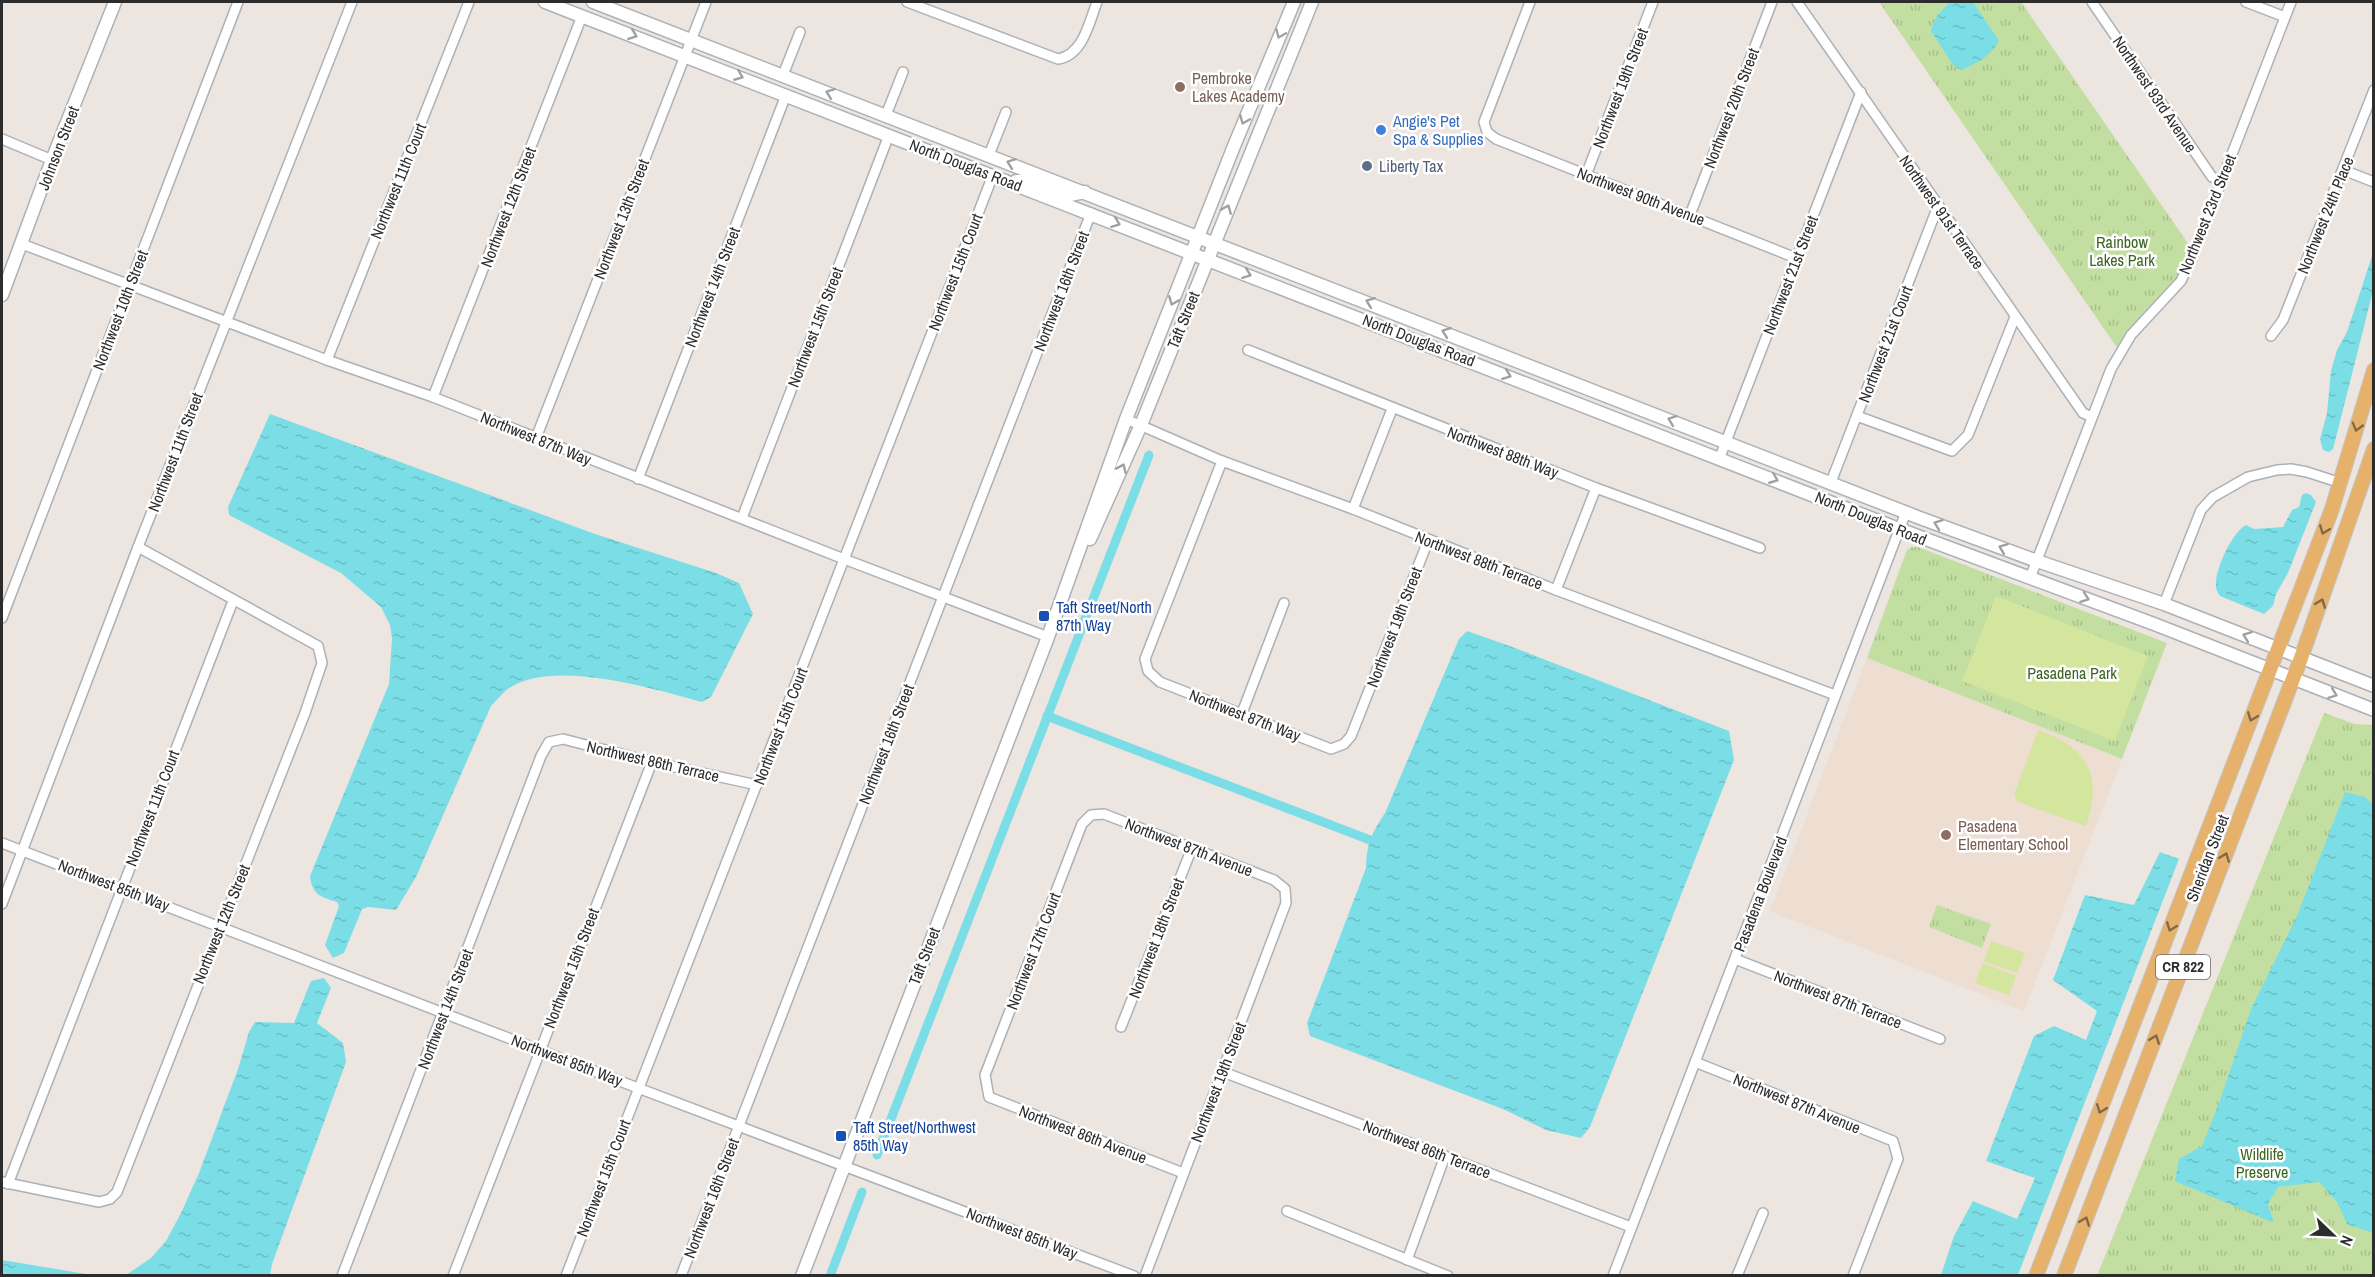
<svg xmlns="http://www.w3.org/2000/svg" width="2375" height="1277" viewBox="0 0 2375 1277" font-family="'Archivo Narrow',sans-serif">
<defs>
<pattern id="park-tufts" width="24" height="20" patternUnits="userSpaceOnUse" patternTransform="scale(1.5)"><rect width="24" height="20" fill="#c2dfa1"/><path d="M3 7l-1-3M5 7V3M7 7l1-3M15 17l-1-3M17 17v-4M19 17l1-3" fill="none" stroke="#a7c08b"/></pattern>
<pattern id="water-ripples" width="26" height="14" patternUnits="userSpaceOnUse" patternTransform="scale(1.5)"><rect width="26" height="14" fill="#7bdee6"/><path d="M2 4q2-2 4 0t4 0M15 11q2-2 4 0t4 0" fill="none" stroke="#6abfc5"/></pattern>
</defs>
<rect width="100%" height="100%" fill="#ede5e0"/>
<path fill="#edded1" d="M1867,658L2122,759L2024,1011L1770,911Z"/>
<g fill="url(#park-tufts)">
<path d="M1879,2H2021L2194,252L2186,270L2120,352Z"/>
<path d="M1912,547H1918L2167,643L2122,759L1867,658L1907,550Z"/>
<path d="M2324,713L2355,724L2373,725V1275L2097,1276Z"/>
<path d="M1937,905L1991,924L1982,948L1929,927Z"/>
</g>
<g fill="#d4e59d">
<path d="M1996,596L2148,656L2115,741L1962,681Z"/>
<path d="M2038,730C2088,747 2103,776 2086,826L2018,802L2014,795Z"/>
<path d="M1991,941L2025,953L2017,973L1984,961Z"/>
<path d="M1983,963L2016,976L2009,995L1975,983Z"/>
</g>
<g fill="url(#water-ripples)">
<path d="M1951,2H1973L1999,41C1990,57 1977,63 1961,70L1953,65L1931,31C1932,20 1942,9 1951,2Z"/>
<path d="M2373,253V291L2333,449L2329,452L2323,450L2320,439L2327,413L2331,371L2337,350L2347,332Z"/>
<path d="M270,414L595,534L716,573L739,583L753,614L711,697L702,702C655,689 555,659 511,687C504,691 497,700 491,706L416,877L396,910L368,907L362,909L344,953L333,958L325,945L339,906L337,902C320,897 312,894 310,876L389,684L392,638L390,625L381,607L341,573L229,515L228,507Z"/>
<path d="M2306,493L2311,495L2316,502L2288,573L2276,594L2273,606L2264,614L2220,596C2218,593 2216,590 2216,587C2214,571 2232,532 2246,525L2254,529L2283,527L2292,510L2299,507L2302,495Z"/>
<path d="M1467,631L1507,645L1729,731L1734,760L1590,1127L1581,1138L1546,1130L1503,1109L1310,1036L1307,1023L1366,868C1366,845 1372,832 1385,813L1459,639Z"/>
<path d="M2345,792L2365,797L2373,805V1233L2347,1224L2337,1202L2319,1182L2278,1187L2268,1204L2274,1223L2175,1181L2179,1159L2202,1146L2219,1103L2251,1009L2297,916Z"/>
<path d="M2160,852L2179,859L2018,1275H1941L1954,1236L1973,1201L2017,1219L2035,1178L1986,1161L2034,1036L2054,1026L2086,1040L2097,1011L2053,980L2085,895L2134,905Z"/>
<path d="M324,978L331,988L317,1023L343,1043L346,1062L272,1264L270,1275H126L151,1258L166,1241L181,1213L199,1173L238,1069L249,1032L255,1022L294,1023L311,981Z"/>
<path d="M2,1260L92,1275H2Z"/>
</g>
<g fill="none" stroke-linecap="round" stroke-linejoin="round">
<g stroke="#7bdee6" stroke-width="9">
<path d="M1047,716L1370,840"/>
<path d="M877,1155L1149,455"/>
<path d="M830,1276L862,1192"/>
</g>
<g stroke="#acb1b7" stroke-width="12">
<g id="street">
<path d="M907,2L1058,59C1083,55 1089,23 1097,2"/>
<path d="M1530,2L1484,122L1487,132L1496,139L1796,258"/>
<path d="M1797,2L2083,413L2092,417"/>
<path d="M2092,2L2212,177L2221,181"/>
<path d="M2246,2L2285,17"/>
<path d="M783,75L800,32"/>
<path d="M886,115L903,72"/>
<path d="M2,139L52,160"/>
<path d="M989,155L1006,112"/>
<path d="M2343,170L2374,182"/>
<path d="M1586,175L1653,2"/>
<path d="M1690,215L1772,2"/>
<path d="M22,244L327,360L433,397L844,559L1048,637"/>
<path d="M2271,336L2283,320L2374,90"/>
<path d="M1248,350L1596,488L1760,548"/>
<path d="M327,360L469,2"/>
<path d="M433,397L582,16"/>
<path d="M1857,416L1952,451L1968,435L2015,317"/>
<path d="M1126,419L1222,461L1353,509L1556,590L1835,695"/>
<path d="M536,438L706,2"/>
<path d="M1720,457L1861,92"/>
<path d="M1222,461L1145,659L1148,671L1160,682L1331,749L1344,744L1351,736L1428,541"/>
<path d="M638,479L786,95"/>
<path d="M1831,482L1938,206"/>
<path d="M1353,509L1392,409"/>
<path d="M742,518L889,135"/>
<path d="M2030,578L2111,369L2131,335L2181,281L2194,252L2291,2"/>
<path d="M1556,590L1596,488"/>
<path d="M2164,604L2201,510L2213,497L2248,477L2277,470L2291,469L2307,472L2341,483"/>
<path d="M2,618L238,2"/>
<path d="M1242,713L1284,603"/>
<path d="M2,843L638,1088L1134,1276"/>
<path d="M2,904L138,547L352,2"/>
<path d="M1735,959L1940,1039"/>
<path d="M1121,1027L1192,848"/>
<path d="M1695,1062L1893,1141L1898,1159L1853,1276"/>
<path d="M1223,1072L1631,1227"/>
<path d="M2,1182L99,1202L110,1199L117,1192L305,713L322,663L318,646L138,547"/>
<path d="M8,1184L233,601"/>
<path d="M1287,1211L1448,1276"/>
<path d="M1407,1260L1445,1156"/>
<path d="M342,1276L541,756L549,742L563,739L652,762L757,785"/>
<path d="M453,1276L652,762"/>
<path d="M566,1276L993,175"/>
<path d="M681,1276L1091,213"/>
<path d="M1145,1276L1286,903L1285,889L1274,880L1104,814L1091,815L1082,824L985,1075L989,1097L1183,1173"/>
<path d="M1613,1276L1906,512"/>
<path d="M1737,1276L1763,1213"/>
</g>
</g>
<g stroke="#acb1b7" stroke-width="15">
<g id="secondary">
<path d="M545,2L1899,529L2154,624L2374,710"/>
<path d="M593,2L1920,518L2037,561L2164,604L2374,686"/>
<path d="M1016,181H1033L1070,195L1085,192"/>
<path d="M2,295L52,160L115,2"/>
<path d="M1090,539L1141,425L1312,2"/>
<path d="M802,1276L1048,637L1126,419L1234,146L1294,2"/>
</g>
</g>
<g stroke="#c4c4c4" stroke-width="16">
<g id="primary">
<path d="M2036,1276L2332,509L2374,370"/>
<path d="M2064,1276L2301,658L2374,449"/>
</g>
</g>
<use href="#street" stroke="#fff" stroke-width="9"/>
<use href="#secondary" stroke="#fff" stroke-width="12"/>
<use href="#primary" stroke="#e6b26b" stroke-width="14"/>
</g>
<defs><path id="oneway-chevron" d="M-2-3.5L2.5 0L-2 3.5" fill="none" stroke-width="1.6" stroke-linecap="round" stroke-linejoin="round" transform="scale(1.5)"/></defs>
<g stroke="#a0a0a0">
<use href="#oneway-chevron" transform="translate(1280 34) rotate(113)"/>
<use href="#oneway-chevron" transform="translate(633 35) rotate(21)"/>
<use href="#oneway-chevron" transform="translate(739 76) rotate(22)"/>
<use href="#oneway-chevron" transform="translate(830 93) rotate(-159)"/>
<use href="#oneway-chevron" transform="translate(1244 120) rotate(112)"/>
<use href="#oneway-chevron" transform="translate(1011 163) rotate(-159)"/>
<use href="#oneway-chevron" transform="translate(1227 209) rotate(-68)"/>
<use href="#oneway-chevron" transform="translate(1116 223) rotate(21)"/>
<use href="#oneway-chevron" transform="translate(1247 274) rotate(21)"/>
<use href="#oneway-chevron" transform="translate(1173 301) rotate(112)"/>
<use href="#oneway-chevron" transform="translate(1370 302) rotate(-159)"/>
<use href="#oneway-chevron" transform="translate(1446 332) rotate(-159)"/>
<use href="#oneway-chevron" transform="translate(1507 375) rotate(21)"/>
<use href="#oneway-chevron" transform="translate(1672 420) rotate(-159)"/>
<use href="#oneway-chevron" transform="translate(1122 468) rotate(-66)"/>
<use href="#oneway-chevron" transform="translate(1774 479) rotate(22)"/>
<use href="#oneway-chevron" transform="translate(1938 524) rotate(-160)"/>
<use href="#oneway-chevron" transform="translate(2003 548) rotate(-159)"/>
<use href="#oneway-chevron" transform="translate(2085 598) rotate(20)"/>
<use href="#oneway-chevron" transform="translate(2247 636) rotate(-159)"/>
<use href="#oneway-chevron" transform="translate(2333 694) rotate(21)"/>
</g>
<g stroke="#806848">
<use href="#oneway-chevron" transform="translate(2357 427) rotate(106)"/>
<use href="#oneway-chevron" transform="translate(2324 530) rotate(111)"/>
<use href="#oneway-chevron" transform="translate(2321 603) rotate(-70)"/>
<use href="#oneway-chevron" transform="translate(2252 717) rotate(111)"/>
<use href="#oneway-chevron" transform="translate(2225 857) rotate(-69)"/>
<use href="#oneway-chevron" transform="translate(2171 927) rotate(111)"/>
<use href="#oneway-chevron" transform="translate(2155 1039) rotate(-69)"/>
<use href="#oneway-chevron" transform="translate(2101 1109) rotate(111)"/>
<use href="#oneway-chevron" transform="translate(2085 1221) rotate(-69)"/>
</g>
<g fill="#8d6e63" stroke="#fff" stroke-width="2">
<circle cx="1180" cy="87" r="6"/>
<circle cx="1946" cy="835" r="6"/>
</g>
<circle fill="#3f7fe0" stroke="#fff" stroke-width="2" cx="1381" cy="130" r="6"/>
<circle fill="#5c6f8a" stroke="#fff" stroke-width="2" cx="1367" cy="166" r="6"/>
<g fill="#1a4fb4" stroke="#fff" stroke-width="2">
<rect x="1038" y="610" width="12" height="12" rx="3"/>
<rect x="835" y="1130" width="12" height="12" rx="3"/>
</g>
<g text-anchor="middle" stroke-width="5" stroke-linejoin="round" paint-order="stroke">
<rect fill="#fff" stroke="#6b6b6b" stroke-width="1.5" x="2156" y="955" width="54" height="24" rx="4.5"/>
<g font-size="15" font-weight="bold" fill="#2c2c2c">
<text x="2183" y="972">CR 822</text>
</g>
<g font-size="16" fill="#785e54" stroke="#fff" text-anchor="start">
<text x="1192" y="84">Pembroke<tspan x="1192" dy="18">Lakes Academy</tspan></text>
<text x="1958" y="832">Pasadena<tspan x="1958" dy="18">Elementary School</tspan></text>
</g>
<g font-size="16" fill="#2c2c2c" stroke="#fff">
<text transform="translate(1620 88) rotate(-69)" y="6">Northwest 19th Street</text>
<text transform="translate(2155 94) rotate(56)" y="6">Northwest 93rd Avenue</text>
<text transform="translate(1731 108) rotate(-69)" y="6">Northwest 20th Street</text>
<text transform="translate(58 148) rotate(-69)" y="6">Johnson Street</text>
<text transform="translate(966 165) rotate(21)" y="6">North Douglas Road</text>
<text transform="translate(398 181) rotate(-68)" y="6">Northwest 11th Court</text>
<text transform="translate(1641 196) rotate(21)" y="6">Northwest 90th Avenue</text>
<text transform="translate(508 207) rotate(-69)" y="6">Northwest 12th Street</text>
<text transform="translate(1942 212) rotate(55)" y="6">Northwest 91st Terrace</text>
<text transform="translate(2207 214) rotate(-68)" y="6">Northwest 23rd Street</text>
<text transform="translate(2325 215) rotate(-68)" y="6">Northwest 24th Place</text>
<text transform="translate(621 219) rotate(-69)" y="6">Northwest 13th Street</text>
<text transform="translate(955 272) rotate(-69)" y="6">Northwest 15th Court</text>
<text transform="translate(1790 275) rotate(-69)" y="6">Northwest 21st Street</text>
<text transform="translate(712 287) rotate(-69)" y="6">Northwest 14th Street</text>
<text transform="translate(1061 291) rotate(-69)" y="6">Northwest 16th Street</text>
<text transform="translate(120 310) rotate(-69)" y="6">Northwest 10th Street</text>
<text transform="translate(1183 320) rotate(-68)" y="6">Taft Street</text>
<text transform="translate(815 327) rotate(-69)" y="6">Northwest 15th Street</text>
<text transform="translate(1419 340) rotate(21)" y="6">North Douglas Road</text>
<text transform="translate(1885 344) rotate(-69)" y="6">Northwest 21st Court</text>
<text transform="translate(536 438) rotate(22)" y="6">Northwest 87th Way</text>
<text transform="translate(175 452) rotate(-69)" y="6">Northwest 11th Street</text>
<text transform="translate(1503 452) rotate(21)" y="6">Northwest 88th Way</text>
<text transform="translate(1871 518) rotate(22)" y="6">North Douglas Road</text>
<text transform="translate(1479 560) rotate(21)" y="6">Northwest 88th Terrace</text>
<text transform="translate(1394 627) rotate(-69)" y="6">Northwest 19th Street</text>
<text transform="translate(1245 715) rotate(21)" y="6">Northwest 87th Way</text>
<text transform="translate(780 726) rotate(-69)" y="6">Northwest 15th Court</text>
<text transform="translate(886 744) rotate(-69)" y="6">Northwest 16th Street</text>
<text transform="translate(653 761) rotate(13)" y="6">Northwest 86th Terrace</text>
<text transform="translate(152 808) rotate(-69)" y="6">Northwest 11th Court</text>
<text transform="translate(1189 847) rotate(21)" y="6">Northwest 87th Avenue</text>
<text transform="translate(2207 858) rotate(-69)" y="6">Sheridan Street</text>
<text transform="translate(114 885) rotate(21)" y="6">Northwest 85th Way</text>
<text transform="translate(1760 894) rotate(-69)" y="6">Pasadena Boulevard</text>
<text transform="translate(221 924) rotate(-68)" y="6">Northwest 12th Street</text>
<text transform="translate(1156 938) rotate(-69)" y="6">Northwest 18th Street</text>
<text transform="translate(1033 951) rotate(-69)" y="6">Northwest 17th Court</text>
<text transform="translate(924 956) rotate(-69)" y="6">Taft Street</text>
<text transform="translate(571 968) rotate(-69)" y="6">Northwest 15th Street</text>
<text transform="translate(1838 999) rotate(21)" y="6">Northwest 87th Terrace</text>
<text transform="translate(445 1009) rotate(-69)" y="6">Northwest 14th Street</text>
<text transform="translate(567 1060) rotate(21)" y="6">Northwest 85th Way</text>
<text transform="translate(1218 1082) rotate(-69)" y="6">Northwest 19th Street</text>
<text transform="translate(1797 1103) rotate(22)" y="6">Northwest 87th Avenue</text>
<text transform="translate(1083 1134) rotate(21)" y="6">Northwest 86th Avenue</text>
<text transform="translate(1427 1149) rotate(21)" y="6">Northwest 86th Terrace</text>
<text transform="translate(603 1178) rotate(-69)" y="6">Northwest 15th Court</text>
<text transform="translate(711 1198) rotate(-69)" y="6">Northwest 16th Street</text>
<text transform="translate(1022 1233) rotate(21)" y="6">Northwest 85th Way</text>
</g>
<g font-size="16" fill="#366cbe" stroke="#fff" text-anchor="start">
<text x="1393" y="127">Angie's Pet<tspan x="1393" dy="18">Spa &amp; Supplies</tspan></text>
</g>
<g font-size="16" fill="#4e5e75" stroke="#fff" text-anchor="start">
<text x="1379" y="172">Liberty Tax</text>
</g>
<g font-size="16" fill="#3c6521" stroke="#fff">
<text x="2122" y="248">Rainbow<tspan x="2122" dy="18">Lakes Park</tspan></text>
<text x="2072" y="679">Pasadena Park</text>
<text x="2262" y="1160">Wildlife<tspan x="2262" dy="18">Preserve</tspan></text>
</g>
<g font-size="16" fill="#164399" stroke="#fff" text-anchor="start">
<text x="1056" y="613">Taft Street/North<tspan x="1056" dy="18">87th Way</tspan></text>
<text x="853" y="1133">Taft Street/Northwest<tspan x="853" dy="18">85th Way</tspan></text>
</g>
</g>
<rect width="2375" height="1277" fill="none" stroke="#2c2c2c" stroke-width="6"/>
<g transform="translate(2333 1235) rotate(113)" stroke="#ffffff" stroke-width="4.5" paint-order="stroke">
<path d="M0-4.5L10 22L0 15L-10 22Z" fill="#2c2c2c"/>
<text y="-9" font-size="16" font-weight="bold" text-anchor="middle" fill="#2c2c2c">N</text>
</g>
</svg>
